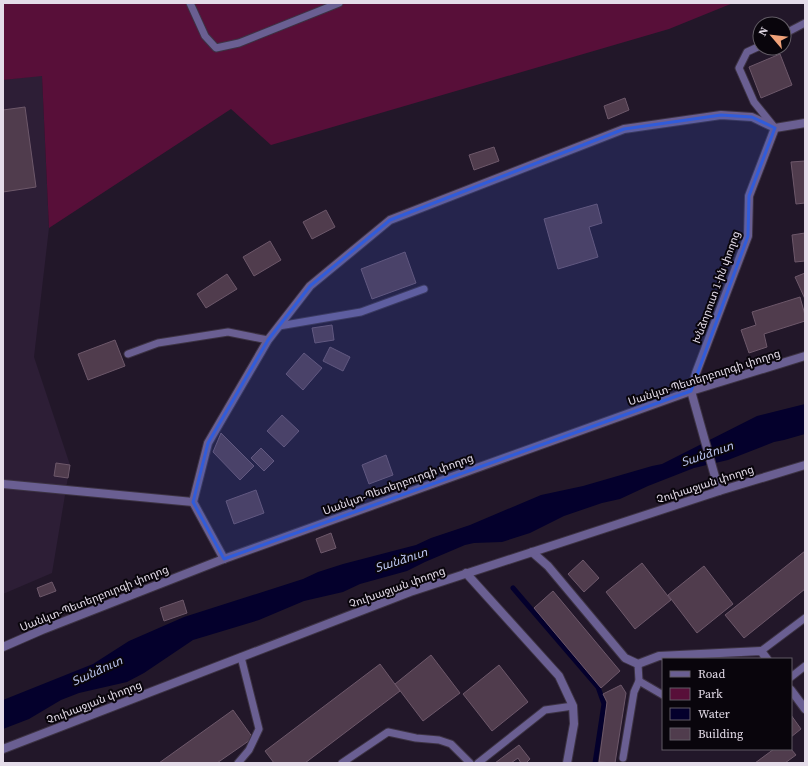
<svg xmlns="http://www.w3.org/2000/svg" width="808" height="766" viewBox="0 0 808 766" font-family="'Source Serif 4','Noto Sans Armenian',serif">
<rect width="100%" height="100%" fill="#221729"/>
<path fill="#2d1e36" d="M42,75L49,228L34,357L70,465L52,573L3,594V80Z"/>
<path fill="#580f39" d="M3,3H733L669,29L271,145L231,109L49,228L42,76L3,80Z"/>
<path fill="#04002c" d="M805,404V434L784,440L774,442L728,460L694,468L648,486L620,499L602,503L564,516L530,533L502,542L474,543L465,545L425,562L407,571L360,584L343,592L304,601L259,620L193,640L144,673L127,682L79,693L61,700L29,719L3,729V700L93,664L129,641L184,617L303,579L318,572L343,564L416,545L431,538L470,525L541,495L583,486L652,466L662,464L757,416Z"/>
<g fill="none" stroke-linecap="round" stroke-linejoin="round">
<path stroke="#04002c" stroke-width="5" d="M513,588L598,687L604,704L595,763"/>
</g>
<g fill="#503c4d" stroke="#6d586a">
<path d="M780,54L792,85L761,98L749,67Z"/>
<path d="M625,98L629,110L608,119L604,106Z"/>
<path d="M25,107L36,187L3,192V110Z"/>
<path d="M494,147L499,161L474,170L469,155Z"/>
<path d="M805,161V203L796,204L791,162Z"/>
<path d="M597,204L602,223L589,227L598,257L558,269L544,219Z"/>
<path d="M326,210L335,227L312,239L303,222Z"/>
<path d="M805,233V261L795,262L792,235Z"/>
<path d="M270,241L281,260L254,276L243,257Z"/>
<path d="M405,252L416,283L372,299L361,269Z"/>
<path d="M805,273V299L795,277Z"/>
<path d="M227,274L237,289L206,308L197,294Z"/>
<path d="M800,297L805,315V321L764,334L767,347L749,353L741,330L756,325L752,312Z"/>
<path d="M332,325L334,340L315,343L312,328Z"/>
<path d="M115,340L125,366L88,380L78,354Z"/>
<path d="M330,347L350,357L343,371L323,361Z"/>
<path d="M304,353L322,368L303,390L286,374Z"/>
<path d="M282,415L299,431L284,447L267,431Z"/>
<path d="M221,433L254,466L240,480L213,452Z"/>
<path d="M261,448L274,461L264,471L251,458Z"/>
<path d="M386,455L393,475L369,484L362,465Z"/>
<path d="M56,463L70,465L68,478L54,476Z"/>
<path d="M256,490L264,513L234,524L226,501Z"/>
<path d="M331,533L336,548L321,553L316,539Z"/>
<path d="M805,551V589L744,638L725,615Z"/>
<path d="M583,560L599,578L584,592L568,574Z"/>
<path d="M642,563L671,600L635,629L606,592Z"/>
<path d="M704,566L733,604L697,633L668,595Z"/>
<path d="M52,582L56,591L40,597L37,588Z"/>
<path d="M553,591L620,671L601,688L534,608Z"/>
<path d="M183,600L187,613L164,621L160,608Z"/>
<path d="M431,655L460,693L423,721L395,684Z"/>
<path d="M380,664L400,691L305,763H274L265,751Z"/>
<path d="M499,665L528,702L492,731L463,694Z"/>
<path d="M621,685L626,693L615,763L599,762L607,702L603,694Z"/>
<path d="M233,710L253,738L217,763H159Z"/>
<path d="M791,715L801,729L791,737Z"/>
<path d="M519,745L530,759L526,763H521L518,758L511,763H495Z"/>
<path d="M774,749H791L796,755L785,763H755Z"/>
</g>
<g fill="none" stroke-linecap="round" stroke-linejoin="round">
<g stroke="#3d3344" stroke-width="9">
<g id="lane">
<path d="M190,3L205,36L216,48L239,43L339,3"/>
<path d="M784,34L805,23"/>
<path d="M760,46L747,52L739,68L754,102L775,128"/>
<path d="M279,326L361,312L424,289"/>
<path d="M128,354L158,343L228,332L268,340"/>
<path d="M761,651L805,618"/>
<path d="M791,677L805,666"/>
<path d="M639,681L663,695"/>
<path d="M623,758L634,692L639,681L638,664"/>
<path d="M238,763L249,750L259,729L241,657"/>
<path d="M342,763L388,732L416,738L439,740L451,744L470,763"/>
<path d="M478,763L545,710L573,706"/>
</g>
</g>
<g stroke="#3d3344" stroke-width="10">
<g id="street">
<path d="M3,484L193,502"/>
<path d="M719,491L691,391L696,373L748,236L749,196L775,128L805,123"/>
<path d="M532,552L548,566L625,658L638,664L659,656L761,651L767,659"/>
<path d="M224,559L193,502L208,443L268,340L310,286L390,220L624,129L721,115L752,117L775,128"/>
<path d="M466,573L559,676L573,706L574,724L567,763"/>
<path d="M3,647L42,630L221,560L691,391L805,356"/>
<path d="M791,690L805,709"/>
<path d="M3,749L410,592L719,491L805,465"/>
</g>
</g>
<use href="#lane" stroke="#6a5f92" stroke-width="7"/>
<use href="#street" stroke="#6a5f92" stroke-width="8"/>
</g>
<path fill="#315cda" fill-opacity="0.2" stroke="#315cda" stroke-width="3" stroke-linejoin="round" d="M721,115L752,117L775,128L749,196L748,236L691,391L224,559L193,502L208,443L268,340L310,286L390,220L624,129Z"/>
<g text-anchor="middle" stroke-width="4" stroke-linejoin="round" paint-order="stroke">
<g font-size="11" fill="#e4dce9" stroke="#09050c">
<text transform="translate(716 287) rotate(-70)" y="4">Խնձորուտ 1-ին փողոց</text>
<text transform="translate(704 377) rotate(-18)" y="4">Սանկտ-Պետերբուրգի փողոց</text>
<text transform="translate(398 484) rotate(-20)" y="4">Սանկտ-Պետերբուրգի փողոց</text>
<text transform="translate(705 484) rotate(-18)" y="4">Չուխաջյան փողոց</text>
<text transform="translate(397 587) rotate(-20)" y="4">Չուխաջյան փողոց</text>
<text transform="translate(94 598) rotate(-22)" y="4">Սանկտ-Պետերբուրգի փողոց</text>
<text transform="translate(94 702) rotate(-21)" y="4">Չուխաջյան փողոց</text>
</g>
<g font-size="12" font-style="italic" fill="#bbc5ee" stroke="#09050c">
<text transform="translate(707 454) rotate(-19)" y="4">Տանձուտ</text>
<text transform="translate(401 560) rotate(-18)" y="4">Տանձուտ</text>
<text transform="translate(97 671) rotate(-25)" y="4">Տանձուտ</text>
</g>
</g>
<rect width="808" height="766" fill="none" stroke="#e4dce9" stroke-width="8"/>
<rect x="662" y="658" width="130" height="92" fill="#09050c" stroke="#615b64"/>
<rect x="670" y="671" width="20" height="6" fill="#6a5f92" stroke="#615b64"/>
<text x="698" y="678" font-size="12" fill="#e4dce9">Road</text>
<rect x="670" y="688" width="20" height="12" fill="#580f39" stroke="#615b64"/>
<text x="698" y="698" font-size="12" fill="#e4dce9">Park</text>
<rect x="670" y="708" width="20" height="12" fill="#04002c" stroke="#615b64"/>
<text x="698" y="718" font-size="12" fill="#e4dce9">Water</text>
<rect x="670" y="728" width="20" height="12" fill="#503c4d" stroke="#615b64"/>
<text x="698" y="738" font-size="12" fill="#e4dce9">Building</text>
<g transform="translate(772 36) rotate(298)"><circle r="19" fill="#09050c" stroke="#615b64"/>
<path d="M0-3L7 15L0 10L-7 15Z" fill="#f0a27a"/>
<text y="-6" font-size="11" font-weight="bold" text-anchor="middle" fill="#e4dce9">N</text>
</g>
</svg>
